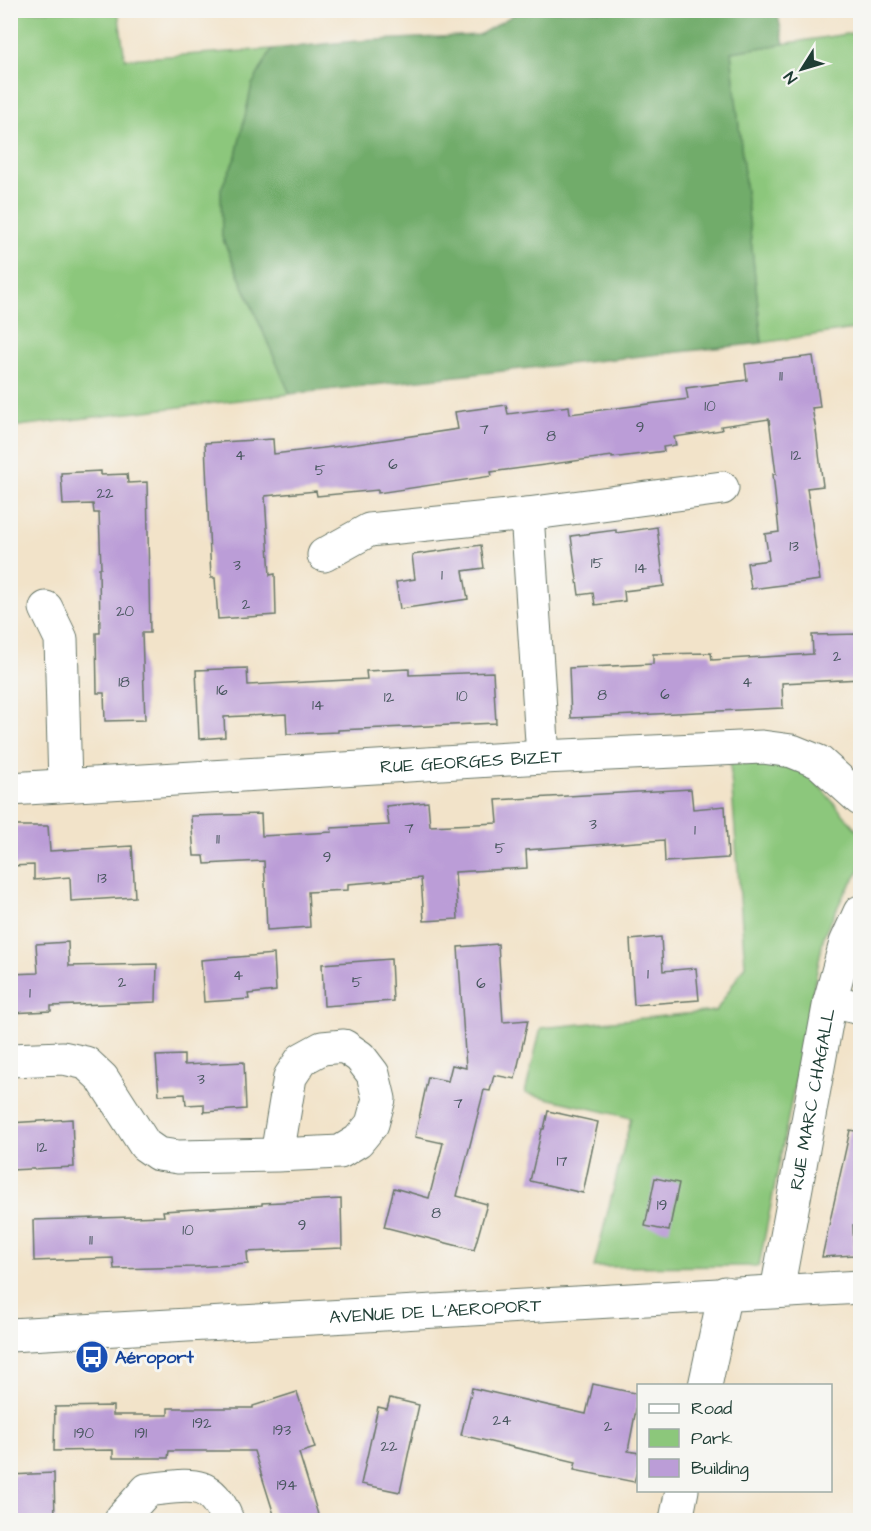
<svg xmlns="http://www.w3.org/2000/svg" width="871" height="1531" viewBox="0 0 871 1531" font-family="'Architects Daughter',sans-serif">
<rect width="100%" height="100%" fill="#f6f6f2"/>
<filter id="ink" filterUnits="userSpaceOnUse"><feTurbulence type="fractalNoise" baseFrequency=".0167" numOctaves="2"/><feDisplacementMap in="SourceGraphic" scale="12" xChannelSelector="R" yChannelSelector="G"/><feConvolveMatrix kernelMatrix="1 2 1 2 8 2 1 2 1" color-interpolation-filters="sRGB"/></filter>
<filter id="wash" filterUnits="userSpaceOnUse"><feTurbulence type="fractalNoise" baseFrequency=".008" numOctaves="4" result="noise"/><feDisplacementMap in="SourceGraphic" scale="24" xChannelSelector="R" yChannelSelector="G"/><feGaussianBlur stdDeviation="1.35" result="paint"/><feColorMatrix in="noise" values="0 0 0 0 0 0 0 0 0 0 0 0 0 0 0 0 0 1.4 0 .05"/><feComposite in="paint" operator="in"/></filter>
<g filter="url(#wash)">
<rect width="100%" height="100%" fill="#f2e3c9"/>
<g fill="#8cc77b" stroke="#568258" stroke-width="1.5">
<path d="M10,11H118L125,59L272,49L252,85L236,156L221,189L222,237L290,394L11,427Z"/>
<path d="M860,32V328L762,343L731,52Z"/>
<path d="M730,763H793L811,776L860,834V870L844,894L824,935L759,1266L594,1267L631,1118L525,1093L541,1028L716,1011L745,965Z"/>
</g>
<path fill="#71ac6b" stroke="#487450" stroke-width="1.5" d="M520,11H777L784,44L731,52L762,343L290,394L222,237L221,189L236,156L252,85L272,49L357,41L479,35Z"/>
<g id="blocks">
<g fill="#bb9dd7">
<path d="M813,356L820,407L812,408L816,430L823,486L807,488L820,580L751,589L747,563L769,560L765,534L779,532L773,474H776L769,419L721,426L722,430L674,437L676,445L663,447L664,451L612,458V456L491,472L492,476L378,493V490L317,496L316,491L265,496L270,575L275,574L276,615L218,619L215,578H211L205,443L273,439L274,454L357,444L458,429L455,412L506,405L508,414L569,406L570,414L688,399L686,388L747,380L745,364Z"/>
<path d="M101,471V475L127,474L128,483L147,482L150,633H142L145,720L105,721L104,693H97L96,633H100L99,568H101L99,513H94L93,504L63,505L61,473Z"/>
<path d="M657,527L664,586L624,591L625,601L595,605L593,593L579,595L571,536L616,530V533Z"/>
<path d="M481,545L484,568L463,571L468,599L400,609L396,582L415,579L412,555Z"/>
<path d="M861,634V679L782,683L783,708L571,718L569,668L653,664V654L711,653L712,660L813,654L812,635Z"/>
<path d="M247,668L248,685L367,679L366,671L409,669V675L493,672L496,723L338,730V732L287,734L286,714L224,717L225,737L199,739L196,670Z"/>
<path d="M691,789L693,809L725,806L728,858L665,862L664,840L526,850L527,868L455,872L458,919L424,921L421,878L348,884V890L308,892L310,927L267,930L264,861L205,864L204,856H194L191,816L261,814L262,836L332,832L331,828L389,825L386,806L428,802L430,826L498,823L496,800Z"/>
<path d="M10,826H48L50,851L132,846L135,897L71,901L70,877L34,880V865L10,866Z"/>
<path d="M661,937L663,971L696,968L699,1000L634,1005L630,940Z"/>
<path d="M68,942L69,966L157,964L156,1002L51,1006V1011L10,1013V974L38,973L36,944Z"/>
<path d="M498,944L503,1022L528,1020L515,1079L494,1075L490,1091L484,1090L457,1196L487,1204L474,1250L384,1227L394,1188L429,1198L443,1143L415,1137L428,1077L448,1081L452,1065L466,1068L458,947Z"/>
<path d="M274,954L276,991L248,994L249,999L204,1002L201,960Z"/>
<path d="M391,959L393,1001L324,1006L322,964Z"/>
<path d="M184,1055V1065L244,1062L246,1109L204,1112V1104L186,1105L185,1094L159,1095L156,1056Z"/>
<path d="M548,1111L598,1122L583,1193L530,1181L542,1129H544Z"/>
<path d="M72,1119L74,1167L10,1170V1123Z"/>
<path d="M850,1130L861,1132V1227L853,1225L854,1255L822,1257Z"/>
<path d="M655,1178L679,1183L669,1231L645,1226Z"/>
<path d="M341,1199L342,1248L247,1252L248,1264L194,1267L114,1269L113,1258L34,1261L33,1220L164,1216L163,1211L262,1205V1203Z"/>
<path d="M593,1384L639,1394L628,1451L639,1453V1465L634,1482L574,1470L576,1462L461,1435L472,1388L586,1414Z"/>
<path d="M297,1392L315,1448L299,1453L320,1521H276L254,1451H169L168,1458H113V1450L54,1451L55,1407L113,1406V1415H168V1408H253V1406Z"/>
<path d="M390,1398L419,1405L400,1492L361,1484L378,1407L387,1409Z"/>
<path d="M54,1473L55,1521H11L10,1475Z"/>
</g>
</g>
</g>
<g filter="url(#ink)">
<use href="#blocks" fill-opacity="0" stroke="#697768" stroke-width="1.5"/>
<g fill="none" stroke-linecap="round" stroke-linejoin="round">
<g stroke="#697768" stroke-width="35">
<g id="street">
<path d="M527,514L543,757"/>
<path d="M324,555L369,530L527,514L722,488"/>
<path d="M46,608L61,639L65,784"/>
<path id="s1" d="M10,789L543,757L762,747L792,751L819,762L860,799"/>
<path d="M830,1001L860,1008"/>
<path d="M10,1060L63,1058L86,1063L102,1078L145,1145L158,1154L178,1157L277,1155L340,1152L358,1141L372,1124L379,1099L373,1074L360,1057L344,1046L322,1048L302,1059L290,1077L277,1155"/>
<path id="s2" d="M777,1291L830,1001L846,943L860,912"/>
<path d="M705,1386L725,1293"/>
<path d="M122,1518L147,1490C187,1486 210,1476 227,1520"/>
<path d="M676,1520L682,1490"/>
</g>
</g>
<g stroke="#697768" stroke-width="35">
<g id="secondary">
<path id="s3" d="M10,1335L860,1287"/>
</g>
</g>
<use href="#street" stroke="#fff" stroke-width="33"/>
<use href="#secondary" stroke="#fff" stroke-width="33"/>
</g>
</g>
<defs>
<g id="bus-disc" transform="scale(1.725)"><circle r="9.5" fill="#1a4fb4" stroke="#f6f6f2"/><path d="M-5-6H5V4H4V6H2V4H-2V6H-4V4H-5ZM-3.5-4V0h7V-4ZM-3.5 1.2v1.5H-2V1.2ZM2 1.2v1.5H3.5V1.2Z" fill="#fff"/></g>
</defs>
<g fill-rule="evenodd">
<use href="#bus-disc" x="92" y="1357"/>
</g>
<g text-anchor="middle" stroke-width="6" stroke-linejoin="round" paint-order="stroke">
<g font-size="15" fill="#46555d">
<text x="781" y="381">11</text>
<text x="710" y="411">10</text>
<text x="640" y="432">9</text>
<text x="484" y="434">7</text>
<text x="551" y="441">8</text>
<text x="240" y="460">4</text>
<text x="796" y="460">12</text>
<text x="393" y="469">6</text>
<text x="320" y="475">5</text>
<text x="105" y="498">22</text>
<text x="794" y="551">13</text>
<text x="597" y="568">15</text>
<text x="237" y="570">3</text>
<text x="641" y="573">14</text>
<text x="442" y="580">1</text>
<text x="246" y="609">2</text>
<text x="125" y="616">20</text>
<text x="837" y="661">2</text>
<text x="124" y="687">18</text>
<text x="747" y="687">4</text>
<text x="222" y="695">16</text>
<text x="665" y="699">6</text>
<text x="602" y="700">8</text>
<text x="462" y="701">10</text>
<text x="389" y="702">12</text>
<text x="318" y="710">14</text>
<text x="593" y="829">3</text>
<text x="409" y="833">7</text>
<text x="695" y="835">1</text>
<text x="218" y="844">11</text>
<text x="500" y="853">5</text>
<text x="327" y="862">9</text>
<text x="102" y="883">13</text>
<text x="648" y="979">1</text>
<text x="238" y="980">4</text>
<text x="122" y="987">2</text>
<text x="357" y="987">5</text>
<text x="481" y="988">6</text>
<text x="30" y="998">1</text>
<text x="201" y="1084">3</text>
<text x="458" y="1108">7</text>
<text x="42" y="1152">12</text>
<text x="562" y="1166">17</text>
<text x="662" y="1210">19</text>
<text x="436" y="1218">8</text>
<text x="302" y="1230">9</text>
<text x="188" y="1235">10</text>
<text x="91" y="1245">11</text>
<text x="502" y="1425">24</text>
<text x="202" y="1428">192</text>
<text x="608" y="1431">2</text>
<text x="282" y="1435">193</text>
<text x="84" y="1438">190</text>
<text x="141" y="1438">191</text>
<text x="389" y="1451">22</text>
<text x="287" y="1490">194</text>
</g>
<g font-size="18" fill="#1f3d34" stroke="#f6f6f2">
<text dy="6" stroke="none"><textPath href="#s1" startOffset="462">RUE GEORGES BIZET</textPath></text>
<text dy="6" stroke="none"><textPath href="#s2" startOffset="195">RUE MARC CHAGALL</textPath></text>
<text dy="6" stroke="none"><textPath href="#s3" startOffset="426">AVENUE DE L'AEROPORT</textPath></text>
</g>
<g font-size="18" font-weight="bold" fill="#164399" stroke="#f6f6f2" text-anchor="start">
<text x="115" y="1363">Aéroport</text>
</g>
</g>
<rect width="871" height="1531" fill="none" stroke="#f6f6f2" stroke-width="36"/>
<rect x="637" y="1384" width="195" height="108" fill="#f6f6f2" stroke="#a0aca6" stroke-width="1.5"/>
<rect x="649" y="1404" width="30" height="9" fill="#ffffff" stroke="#a0aca6" stroke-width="1.5"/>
<text x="691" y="1414" font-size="18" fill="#1f3d34">Road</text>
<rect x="649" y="1429" width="30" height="18" fill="#8cc77b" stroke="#a0aca6" stroke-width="1.5"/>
<text x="691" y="1444" font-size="18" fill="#1f3d34">Park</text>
<rect x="649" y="1459" width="30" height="18" fill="#bb9dd7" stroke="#a0aca6" stroke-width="1.5"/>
<text x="691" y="1474" font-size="18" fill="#1f3d34">Building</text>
<g transform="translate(802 69) rotate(233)" stroke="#f6f6f2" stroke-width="4.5" paint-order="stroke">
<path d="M0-4.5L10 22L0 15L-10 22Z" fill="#1f3d34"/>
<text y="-9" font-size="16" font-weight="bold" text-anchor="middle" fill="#1f3d34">N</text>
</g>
</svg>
